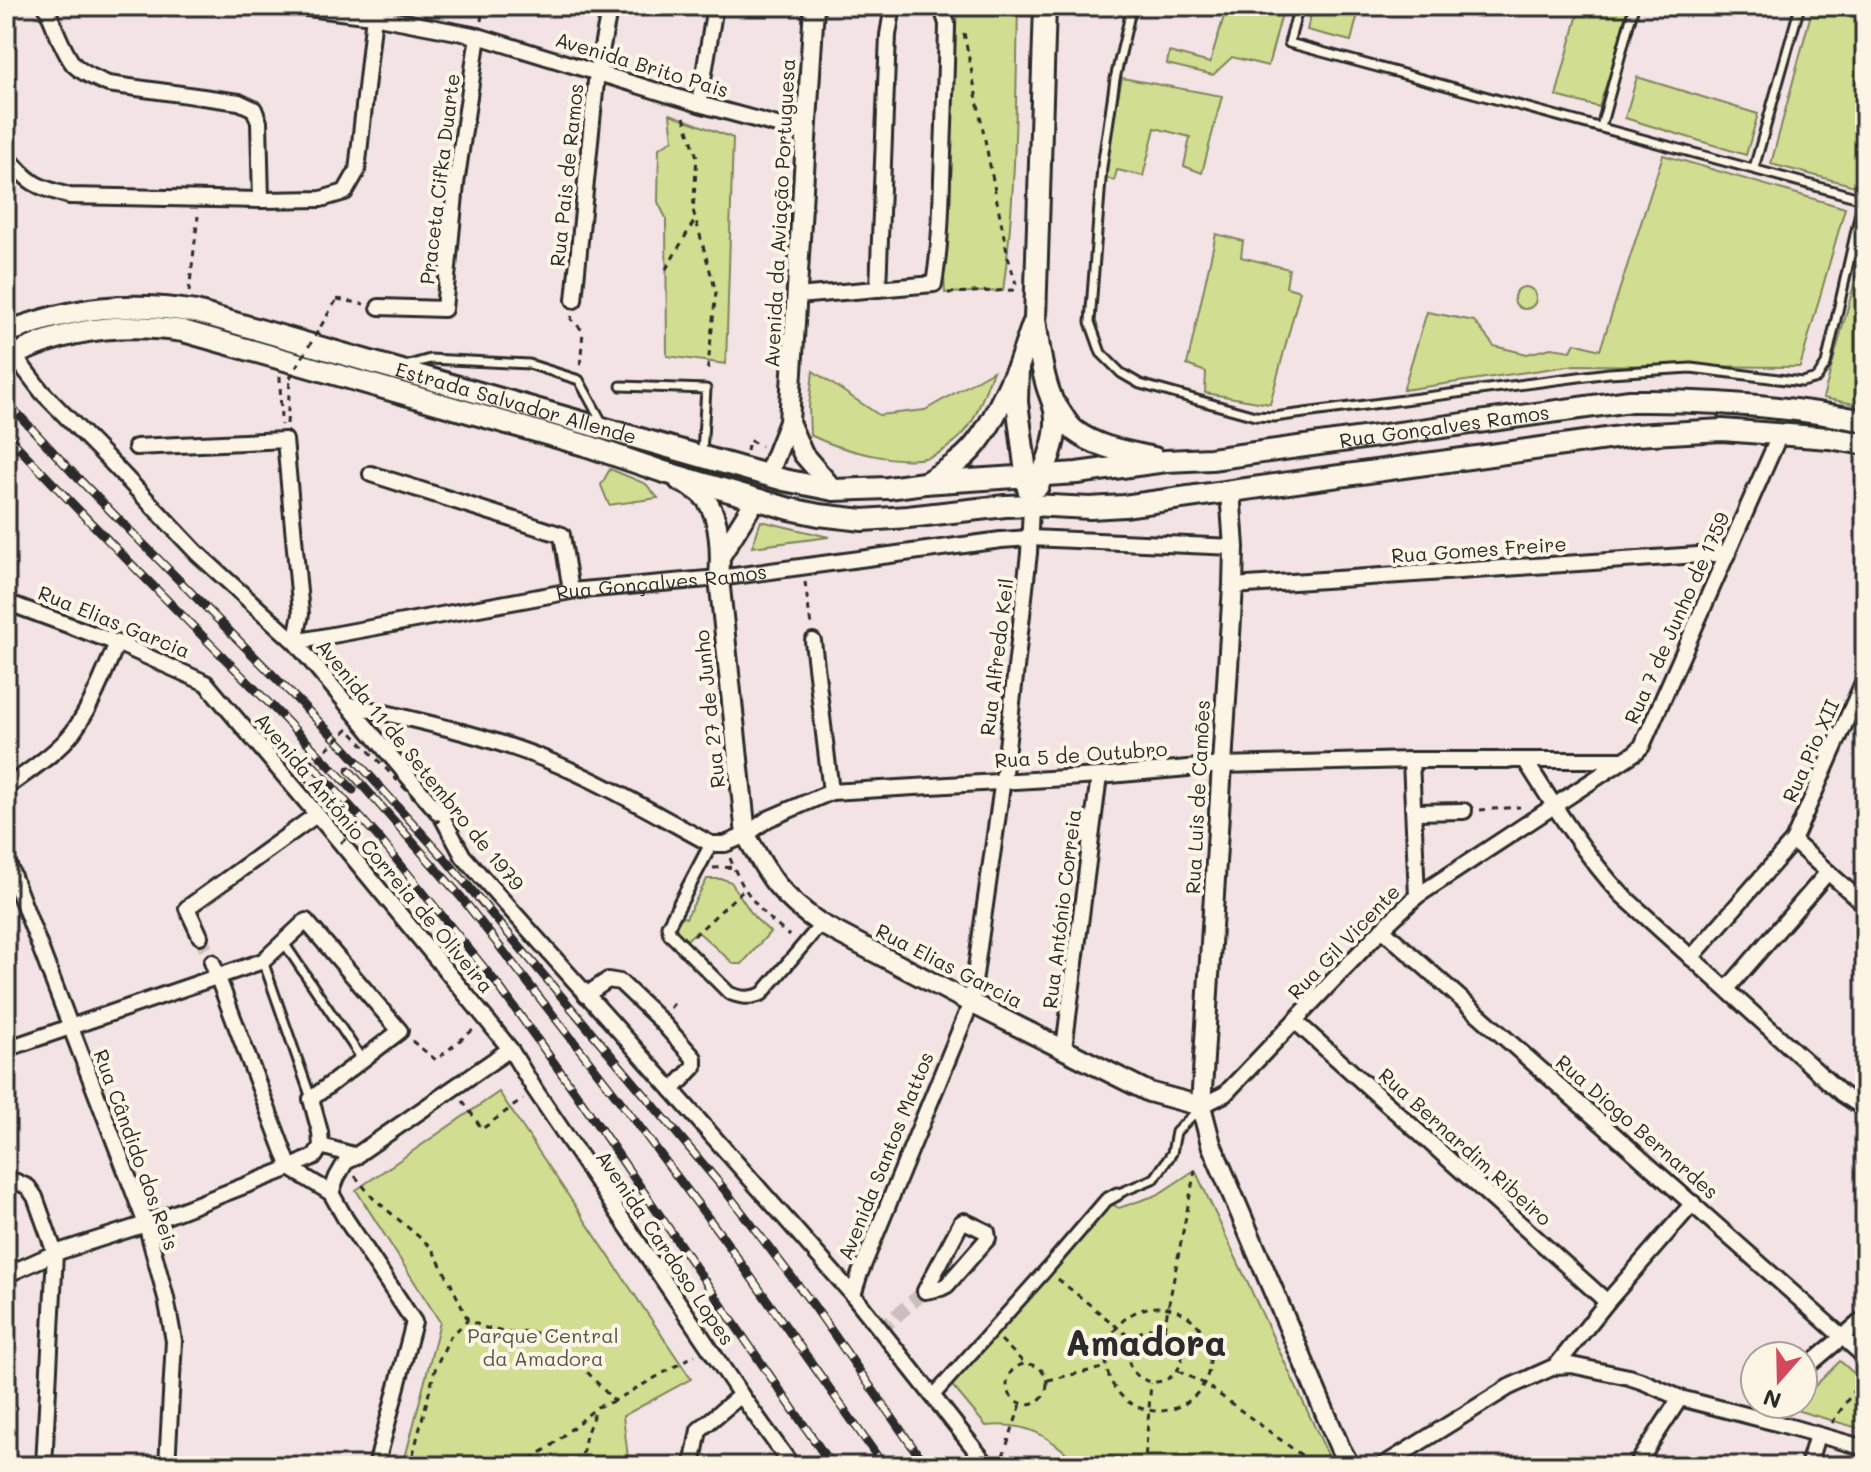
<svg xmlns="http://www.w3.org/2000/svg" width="1871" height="1472" viewBox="0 0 1871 1472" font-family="Mali,sans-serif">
<rect width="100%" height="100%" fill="#f3e3e4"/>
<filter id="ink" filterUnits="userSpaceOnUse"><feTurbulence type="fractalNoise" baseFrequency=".0125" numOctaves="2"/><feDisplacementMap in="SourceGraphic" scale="16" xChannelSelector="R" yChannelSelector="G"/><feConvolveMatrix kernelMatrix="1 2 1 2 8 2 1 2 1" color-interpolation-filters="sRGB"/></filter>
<g filter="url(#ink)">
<g fill="#d1de91" stroke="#7e845e" stroke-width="2">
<path d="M957,6H1018C1016,101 1016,197 1003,291L945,293L944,276Z"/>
<path d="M1227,6H1284L1268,66L1232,57L1213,75L1167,64L1169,52L1210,63Z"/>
<path d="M1313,6H1360L1351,41L1307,30Z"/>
<path d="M1580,6H1632L1599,107L1556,96Z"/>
<path d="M1813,6H1865V147L1855,186L1771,164Z"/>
<path d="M1637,77L1758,114L1746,155L1625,118Z"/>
<path d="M1122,78L1222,96L1202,173L1184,166L1190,137L1155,128L1143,176L1117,170L1114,181L1102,176Z"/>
<path d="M670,114L733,138L726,364L667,356L666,218L658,202L659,148L673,140Z"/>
<path d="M1663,155L1845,208L1800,367L1575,365L1403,390L1427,312L1474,321L1494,346L1527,354L1551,348L1571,351L1575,343L1600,350Z"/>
<path d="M1216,234L1243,241L1241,257L1289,269L1286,287L1300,291L1270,404L1205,393L1206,372L1187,365Z"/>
<path d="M1865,245V406L1823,398Z"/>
<circle cx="1525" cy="298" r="11"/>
<path d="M813,371L879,415L925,410L993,371C985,390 977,419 963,434C955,442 943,452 932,456C902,467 838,449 810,435L809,407Z"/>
<path d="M610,469L646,484L658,498L609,505L601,485Z"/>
<path d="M761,521L829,537L752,547Z"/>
<path d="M707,879H723L731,882L754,917L770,932L742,964H734L697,931L684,942L673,930L680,916L686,918Z"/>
<path d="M499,1092L691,1379L623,1416L629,1466H403L440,1322L356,1190Z"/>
<path d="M1195,1170L1333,1466H1079L1077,1462C1047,1435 1028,1422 986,1426L950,1383L996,1335L1110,1203L1119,1208L1157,1195Z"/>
<path d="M1840,1361L1865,1383V1430L1792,1409L1797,1404H1803V1398Z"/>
</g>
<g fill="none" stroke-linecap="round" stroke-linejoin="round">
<g stroke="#cbbebf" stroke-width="14" stroke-dasharray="14 7" stroke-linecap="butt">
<path d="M200,936L212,962"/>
<path d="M880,1330L925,1291"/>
</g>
<g stroke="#2b2b2b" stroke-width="13">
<g id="service">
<path d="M1132,6L1115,79L1102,167L1090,322L1101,353L1121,373L1140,384L1255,416L1274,417L1609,373L1691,368L1802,382L1817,378L1826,364L1863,199"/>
<path d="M1299,6L1289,43L1863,199L1865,191"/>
<path d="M1601,127L1634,6"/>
<path d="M1754,168L1800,6"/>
<path d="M405,366L430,359L529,364L579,380L603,424"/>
<path d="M621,386L706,389L702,453"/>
<path d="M284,943L362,1059"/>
<path d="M263,961L311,1098"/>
<path d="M1117,1194L1155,1178L1172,1153L1176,1132L1200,1108"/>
</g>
</g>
<g stroke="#2b2b2b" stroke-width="17">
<g id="pedestrian">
<path d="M711,844L668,926L670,934L729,993C741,998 749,999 762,994L821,924"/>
<path d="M933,1396L1046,1270L1106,1200L1117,1194"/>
</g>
</g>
<g stroke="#2b2b2b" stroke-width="20">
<g id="minor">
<path d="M46,6C51,19 65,55 74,65C83,74 97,79 108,84L239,102L254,109L259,122L261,200"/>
<path d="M291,6L373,16L478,36L699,104L784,127L806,130"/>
<path d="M699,104L715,6"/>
<path d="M6,155C28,183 36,187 70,196L261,200L321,199L345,192L357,171L375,6"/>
<path d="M878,289L888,35L893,6"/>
<path d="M797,296L934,284C940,249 941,214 942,179C944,127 946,76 947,24L943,11L935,6"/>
<path d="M574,300L597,72L610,6"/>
<path d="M379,307L444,309L456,184L478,36"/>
<path d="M6,345L42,392L110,461L197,553L295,642L442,817L463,856L672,1090L853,1295"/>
<path id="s1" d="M136,447L285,440L301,614L295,642L571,591L719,578L1001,540L1030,538L1234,547"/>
<path d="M371,474L562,535L571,591"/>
<path d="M1233,586L1728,553"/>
<path d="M6,602L117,643L206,683L341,843L486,1019L510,1049L535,1090L741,1395L792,1466"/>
<path d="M813,641L831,792"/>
<path d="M347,704C414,720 483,734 547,760C604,783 657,815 711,844H725L746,835L768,819L831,792L1099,776L1221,765L1411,760H1525C1554,806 1584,854 1621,894L1842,1094L1865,1109"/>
<path d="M1411,760L1417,896"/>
<path d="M1525,760H1622"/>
<path d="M6,788C27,772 57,753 73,732C92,706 104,673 117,643"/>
<path d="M1414,812L1464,811"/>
<path d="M1793,841L1865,905"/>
<path d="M6,858L146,1224L166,1298L174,1341L167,1466"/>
<path d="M1382,929L1865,1357"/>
<path d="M200,936L187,908L316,815"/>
<path d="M1691,958L1793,841L1865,678"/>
<path d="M212,962L290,1168L331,1193L345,1218L414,1322L376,1466"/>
<path d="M1727,989L1828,872"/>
<path d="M586,995L608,980L620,982L660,1020L694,1058V1067L672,1090"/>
<path d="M1295,1021L1607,1302"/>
<path d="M1064,1048L1099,776"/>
<path d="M6,1049L263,961L306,921L400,1031L311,1099L320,1132L321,1146L315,1156L290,1168L146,1224L55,1253L6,1275"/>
<path d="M1201,1106L1225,1094L1382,929L1417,896L1636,752L1642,746L1780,434"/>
<path d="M321,1146L357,1156"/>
<path d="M6,1181L17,1182L28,1187L35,1197L55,1253L44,1466"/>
<path d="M331,1193L337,1177L345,1163L510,1049"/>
<path d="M964,1221L987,1232L988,1238L947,1285L941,1288L925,1291L961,1223Z"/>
<path d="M1556,1366L1607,1302L1693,1203"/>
<path d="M1803,1370L1865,1318"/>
<path d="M1773,1422L1775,1404"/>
<path d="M692,1466L699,1430L741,1395"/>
<path d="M988,1466L853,1295L860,1273L971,1003L1005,765L1029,553L1031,505"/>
<path d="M1382,1466L1509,1387L1556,1366L1571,1365L1629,1377L1644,1382L1680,1398L1773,1422L1865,1448"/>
<path d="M1636,1466L1680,1398"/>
<path d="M1808,1466L1817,1435"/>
</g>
</g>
<g stroke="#2b2b2b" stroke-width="24">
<g id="tertiary">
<path d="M789,422L803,454L834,490"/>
<path d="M768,475L789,422L814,6"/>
<path d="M679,481C687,485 696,489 702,495C721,514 721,554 719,578L746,835C769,877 780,896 821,924L971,1003L1149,1092L1201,1106"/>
<path d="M1230,491L1234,547L1233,586L1201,1106L1211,1144L1340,1448L1350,1466"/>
<path d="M721,555L756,499"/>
</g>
</g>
<g stroke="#2b2b2b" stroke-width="26">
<g id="secondary">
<path id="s2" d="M10,331C76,307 127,301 196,312L784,480L834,490L888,488L924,483L1077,473L1166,461L1211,459L1630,401C1710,400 1787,406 1865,421"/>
<path d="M25,350C76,327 129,323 183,331L588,446L661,471L790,509L819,515L863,520L908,517L1005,506L1031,505L1090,508L1124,506L1635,435L1722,430L1829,438L1865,444"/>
<path d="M1056,406C1062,414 1067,425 1075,431C1097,448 1128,452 1154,458"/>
<path d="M925,483C944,472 963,461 976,444C993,423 1004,395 1016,371"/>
<path d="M1038,486C1046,465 1057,441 1056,419C1056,405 1049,395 1046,382C1040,362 1038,340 1035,319L1045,6"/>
<path d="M1028,489L1017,402L1018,367L1033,324"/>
</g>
</g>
<g stroke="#2b2b2b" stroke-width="3" stroke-dasharray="6 6" stroke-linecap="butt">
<path d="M1269,6L1286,10"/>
<path d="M481,21L483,6"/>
<path d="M964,33L1008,257L1016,284"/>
<path d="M684,117L697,157L693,210L716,292L707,375"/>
<path d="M666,269L696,218"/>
<path d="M189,292L198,216"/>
<path d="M948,293L1016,290"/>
<path d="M337,299L364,304"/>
<path d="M572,316L571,319L583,331L580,367"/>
<path d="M280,376L281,425"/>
<path d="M287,424L290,380"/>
<path d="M747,451L749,440L761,446"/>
<path d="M805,582L811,626"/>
<path d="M1480,810L1520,807"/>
<path d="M730,858C742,891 762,915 790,936"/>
<path d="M713,868L734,867"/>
<path d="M694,936L744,889"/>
<path d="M670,1008L677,1000"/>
<path d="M412,1041L436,1060L474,1029"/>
<path d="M463,1101L482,1129L523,1099"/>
<path d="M6,1146L13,1164"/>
<path d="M355,1176L373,1198L431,1247L450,1282L468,1320L486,1328L510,1333L527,1331L555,1337L614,1401L695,1355"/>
<path d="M1058,1279L1132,1339"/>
<circle cx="1158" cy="1359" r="52"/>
<circle cx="1155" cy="1355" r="27"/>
<path d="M1164,1329L1195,1170"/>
<path d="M1001,1340L1024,1363"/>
<circle cx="1027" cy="1384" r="20"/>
<path d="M1178,1371L1205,1384L1316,1466"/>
<path d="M1048,1380L1107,1367"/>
<path d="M1832,1423L1865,1374"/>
<path d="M1003,1456L1021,1404"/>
<path d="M1004,1456L1011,1466"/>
<path d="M410,1466L436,1366L450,1337L468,1320"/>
<path d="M521,1466L551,1446L597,1407L614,1401"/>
<path d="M580,1466L586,1435L595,1411"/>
<path d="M1040,1466L1020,1463L1018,1457L1038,1458L1051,1466"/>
<path d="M1141,1466L1145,1460L1151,1383"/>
</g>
<use href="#service" stroke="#fcf5e5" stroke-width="7"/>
<use href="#pedestrian" stroke="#fcf5e5" stroke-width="11"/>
<use href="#minor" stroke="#fcf5e5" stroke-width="14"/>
<use href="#tertiary" stroke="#fcf5e5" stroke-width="18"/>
<use href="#secondary" stroke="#fcf5e5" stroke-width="20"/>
<g stroke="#2b2b2b" stroke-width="9">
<g id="rail">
<path d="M6,401L71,471L343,746L447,861L724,1189L814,1306L926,1466"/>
<path d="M6,434C119,555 239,670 353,790"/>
<path d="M311,763L379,838L498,985L575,1092L832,1466"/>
<path d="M349,770L461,897L617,1097L724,1239L884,1466"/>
</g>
</g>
<use href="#rail" stroke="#fcf5e5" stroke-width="6" stroke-dasharray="18" stroke-linecap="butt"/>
<g stroke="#2b2b2b" stroke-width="3" stroke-dasharray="6 6" stroke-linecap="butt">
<path d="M290,378L337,299"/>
<path d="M341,843L354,831L300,774L348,729L437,822L442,817"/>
</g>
</g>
</g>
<g text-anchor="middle" stroke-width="8" stroke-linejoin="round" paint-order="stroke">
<g font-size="20" fill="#2b2b2b" stroke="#fcf5e5">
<text transform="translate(642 65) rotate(17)" y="7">Avenida Brito Pais</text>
<text transform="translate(567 175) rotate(-84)" y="7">Rua Pais de Ramos</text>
<text transform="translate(440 179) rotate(-83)" y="7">Praceta Cifka Duarte</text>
<text transform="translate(780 213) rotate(-87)" y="7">Avenida da Aviação Portuguesa</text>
<text dy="7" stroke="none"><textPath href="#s2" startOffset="522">Estrada Salvador Allende</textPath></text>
<text dy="7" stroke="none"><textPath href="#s2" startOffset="1466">Rua Gonçalves Ramos</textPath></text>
<text transform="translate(1479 550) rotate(-4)" y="7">Rua Gomes Freire</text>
<text dy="7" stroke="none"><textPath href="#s1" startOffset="724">Rua Gonçalves Ramos</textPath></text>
<text transform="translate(1677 618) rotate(-66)" y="7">Rua 7 de Junho de 1759</text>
<text transform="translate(114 622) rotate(22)" y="7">Rua Elias Garcia</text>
<text transform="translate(997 657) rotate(-83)" y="7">Rua Alfredo Keil</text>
<text transform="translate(710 709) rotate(-96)" y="7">Rua 27 de Junho</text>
<text transform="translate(1811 751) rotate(-66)" y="7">Rua Pio XII</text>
<text transform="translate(1081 755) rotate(-4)" y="7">Rua 5 de Outubro</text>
<text transform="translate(420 765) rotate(51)" y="7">Avenida 11 de Setembro de 1979</text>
<text transform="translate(1198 797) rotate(-87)" y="7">Rua Luis de Camões</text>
<text transform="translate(374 853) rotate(50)" y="7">Avenida António Correia de Oliveira</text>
<text transform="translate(1062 909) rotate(-83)" y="7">Rua António Correia</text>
<text transform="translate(1344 942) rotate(-46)" y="7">Rua Gil Vicente</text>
<text transform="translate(949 966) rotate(27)" y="7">Rua Elias Garcia</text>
<text transform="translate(1637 1127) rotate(41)" y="7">Rua Diogo Bernardes</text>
<text transform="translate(1465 1147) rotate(42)" y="7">Rua Bernardim Ribeiro</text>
<text transform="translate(136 1150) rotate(70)" y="7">Rua Cândido dos Reis</text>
<text transform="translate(886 1156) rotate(-68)" y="7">Avenida Santos Mattos</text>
<text transform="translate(665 1248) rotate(56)" y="7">Avenida Cardoso Lopes</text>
</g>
<g font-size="20" fill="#545844" stroke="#fcf5e5">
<text x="543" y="1343">Parque Central<tspan x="543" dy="23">da Amadora</tspan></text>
</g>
<g font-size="36" font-weight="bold" fill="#2b2b2b" stroke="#fcf5e5">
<text x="1146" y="1356">Amadora</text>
</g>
</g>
<rect width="1871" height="1472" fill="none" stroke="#fcf5e5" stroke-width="32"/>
<rect x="16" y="16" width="1839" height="1440" fill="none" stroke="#2b2b2b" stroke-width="3" filter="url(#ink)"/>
<g transform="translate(1779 1380) rotate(200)"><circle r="38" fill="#fcf5e5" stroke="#a8a49b" stroke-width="2"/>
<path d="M0-6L14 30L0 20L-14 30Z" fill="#d1495b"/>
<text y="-12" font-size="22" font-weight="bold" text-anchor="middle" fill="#2b2b2b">N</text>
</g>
</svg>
